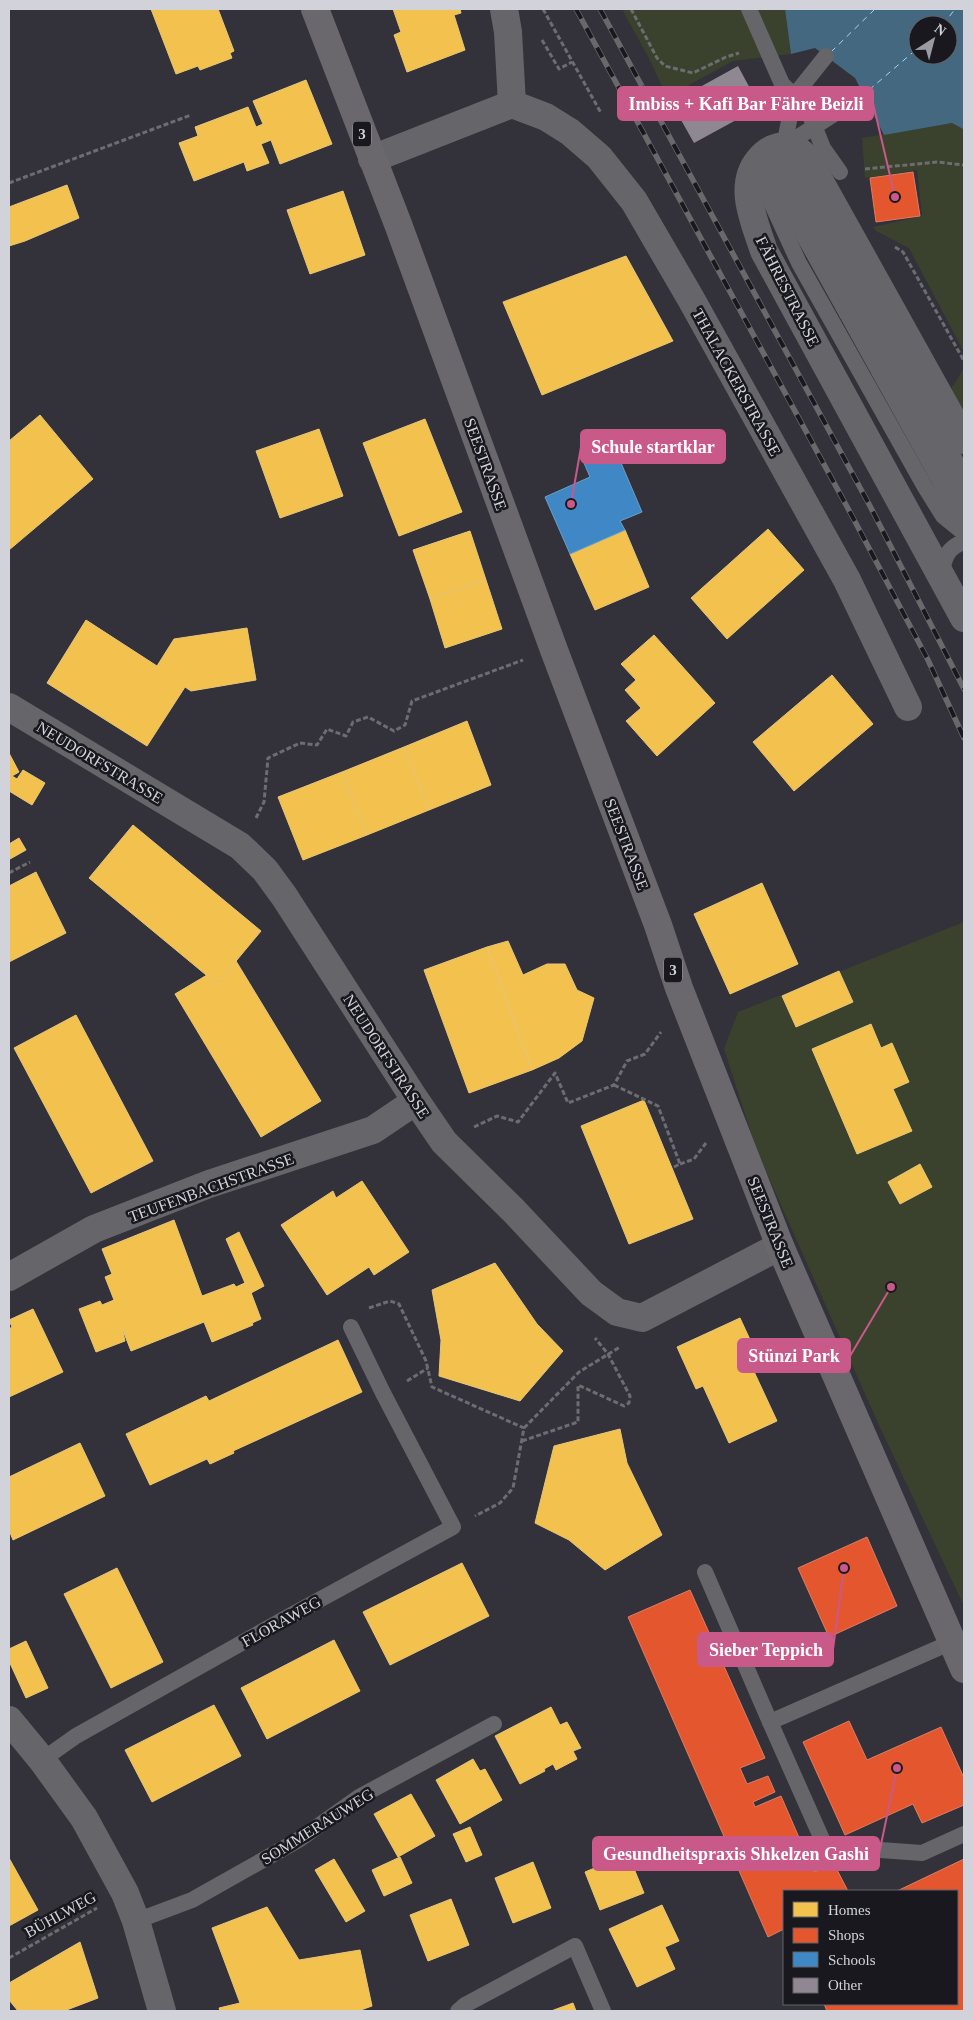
<svg xmlns="http://www.w3.org/2000/svg" width="973" height="2020" viewBox="0 0 973 2020" font-family="Georgia,serif">
<rect width="100%" height="100%" fill="#33323a"/>
<g fill="#3a422d">
<path d="M622,9H785L791,54L733,61L667,97L650,60Z"/>
<path d="M952,123L963,129L964,133V352L909,248L876,231L873,227L922,216L917,170L865,178L862,138Z"/>
<path d="M964,368V427L947,396Z"/>
<path d="M964,922V1606L878,1423L757,1151L724,1049L738,1012Z"/>
</g>
<path fill="#43687f" fill-rule="evenodd" d="M785,9H964V133L963,129L952,123L884,135L855,78L815,48L791,54ZM918,25H948V55H918Z"/>
<g fill="#f2c14e" stroke="#e8c678">
<path d="M151,9H218L234,51L230,53L232,58L200,70L198,66L176,74Z"/>
<path d="M393,9H460L461,13L454,15L465,50L407,72L394,35L401,32Z"/>
<path d="M306,80L332,144L280,164L271,140L261,144L269,163L247,171L244,162L194,181L179,143L198,136L195,127L248,107L256,127L263,124L253,101Z"/>
<path d="M67,185L79,218L25,241L9,246V207Z"/>
<path d="M343,191L365,255L310,274L287,210Z"/>
<path d="M626,256L673,341L542,395L503,302Z"/>
<path d="M40,415L93,479L9,550V441Z"/>
<path d="M425,419L462,512L399,536L363,443Z"/>
<path d="M319,429L343,496L280,518L256,451Z"/>
<path d="M768,529L804,570L727,639L691,598Z"/>
<path d="M625,530L649,587L595,610L570,554Z"/>
<path d="M470,531L486,580L430,599L413,550Z"/>
<path d="M486,580L502,629L445,648L430,599Z"/>
<path d="M86,620L157,666L174,639L247,628L256,680L191,691L185,687L147,746L47,683Z"/>
<path d="M654,635L715,703L657,756L626,721L641,708L625,690L636,680L621,664Z"/>
<path d="M832,675L873,724L794,791L753,742Z"/>
<path d="M467,721L491,785L429,810L404,747Z"/>
<path d="M404,747L429,810L367,835L342,772Z"/>
<path d="M9,753L19,772L12,776L17,779L23,770L45,783L32,805L9,791Z"/>
<path d="M342,772L367,835L303,860L278,797Z"/>
<path d="M133,825L261,931L217,984L89,878Z"/>
<path d="M19,838L26,850L10,859L9,844Z"/>
<path d="M36,872L66,933L9,962V886Z"/>
<path d="M762,883L798,964L730,994L694,914Z"/>
<path d="M508,941L523,975L547,964H565L577,990L594,998L582,1041L559,1058L532,1070L487,947Z"/>
<path d="M487,947L532,1070L469,1093L424,970Z"/>
<path d="M236,961L321,1101L261,1137L175,994L207,975L217,984Z"/>
<path d="M839,971L853,1002L796,1027L782,996Z"/>
<path d="M76,1015L153,1161L91,1193L14,1048Z"/>
<path d="M871,1024L881,1048L892,1043L909,1082L893,1089L912,1131L857,1154L812,1049Z"/>
<path d="M644,1100L693,1219L629,1244L581,1126Z"/>
<path d="M920,1164L932,1187L900,1204L888,1182Z"/>
<path d="M362,1181L409,1252L374,1275L369,1267L327,1295L281,1225L333,1191L336,1198Z"/>
<path d="M174,1220L202,1296L234,1284L236,1287L247,1282L261,1319L252,1323L253,1325L212,1342L204,1322L131,1351L122,1328L125,1341L96,1352L79,1309L100,1301L102,1305L114,1300L105,1277L112,1274L102,1249Z"/>
<path d="M239,1232L264,1286L251,1293L247,1282L245,1283L226,1239Z"/>
<path d="M495,1263L537,1324L563,1351L520,1401L439,1376L441,1340L432,1290Z"/>
<path d="M33,1309L63,1372L9,1397V1329L12,1327L9,1320Z"/>
<path d="M740,1318L759,1359L750,1363L777,1421L729,1443L703,1386L696,1389L677,1347Z"/>
<path d="M338,1340L362,1392L233,1451L234,1453L210,1464L207,1459L150,1485L126,1434L206,1396L209,1401Z"/>
<path d="M620,1429L627,1463L662,1535L605,1570L569,1540L535,1523L554,1446Z"/>
<path d="M80,1443L105,1496L13,1540L9,1530V1477Z"/>
<path d="M462,1563L489,1616L390,1665L363,1612Z"/>
<path d="M117,1568L163,1662L111,1688L64,1594Z"/>
<path d="M334,1640L360,1691L267,1739L241,1688Z"/>
<path d="M26,1641L48,1688L26,1698L9,1661V1649Z"/>
<path d="M214,1705L241,1756L152,1802L125,1750Z"/>
<path d="M551,1707L560,1725L567,1722L581,1748L573,1751L577,1759L556,1770L553,1764L544,1769L545,1771L520,1784L495,1736Z"/>
<path d="M473,1759L480,1771L485,1769L502,1800L460,1824L436,1780Z"/>
<path d="M411,1794L435,1836L398,1857L374,1814Z"/>
<path d="M470,1827L482,1855L466,1862L453,1834Z"/>
<path d="M628,1854L644,1893L600,1910L585,1872Z"/>
<path d="M400,1857L412,1883L384,1896L372,1870Z"/>
<path d="M9,1858L38,1910L9,1926Z"/>
<path d="M334,1859L365,1911L346,1922L315,1870Z"/>
<path d="M533,1862L551,1908L513,1923L495,1878Z"/>
<path d="M451,1899L469,1945L428,1961L410,1915Z"/>
<path d="M662,1905L679,1941L665,1947L675,1969L637,1987L609,1929Z"/>
<path d="M267,1907L299,1960L360,1950L372,2006L358,2011H220L219,2008L240,2003L212,1928Z"/>
<path d="M80,1942L98,1998L64,2011H18L9,2000V1983Z"/>
<path d="M573,2003L576,2011H551Z"/>
</g>
<g fill="#e4572e" stroke="#df7c62">
<path d="M913,172L920,216L876,222L870,178Z"/>
<path d="M867,1537L897,1606L829,1637L798,1568Z"/>
<path d="M690,1590L765,1758L740,1768L747,1784L768,1776L775,1792L753,1802L755,1807L781,1796L814,1872L834,1864L848,1891H784V1929L768,1937L628,1617Z"/>
<path d="M849,1721L867,1760L941,1727L964,1778V1805L922,1823L913,1804L845,1835L803,1742Z"/>
<path d="M964,1859V2011H827L824,2004H957V1891H897Z"/>
</g>
<path fill="#3f88c5" stroke="#6b9ecc" d="M610,437L642,512L620,521L625,530L570,554L545,497L590,477L581,456Z"/>
<g fill="none" stroke-linecap="round" stroke-linejoin="round">
<g stroke="#a2d7f8" stroke-width="1" stroke-dasharray="6 5" stroke-linecap="butt">
<path d="M943,25L955,9"/>
<path d="M831,52L875,9"/>
<path d="M869,90L918,48"/>
</g>
</g>
<path fill="#8f8791" d="M738,66L760,107L694,143L676,111L704,95L700,87Z"/>
<g fill="none" stroke-linecap="round" stroke-linejoin="round">
<g stroke="#6d6c70" stroke-width="3" stroke-dasharray="5 2.5" stroke-linecap="butt">
<path d="M543,9L601,113"/>
<path d="M631,9L657,58L665,66L693,73L726,57L739,53"/>
<path d="M542,40L559,69L572,62"/>
<path d="M865,169L937,162L964,165"/>
<path d="M9,183L191,115"/>
<path d="M895,247L903,252L964,361"/>
<path d="M256,818L264,802L268,758L300,743L317,745L327,729L346,736L353,722L368,717L394,731L405,725L412,701L523,660"/>
<path d="M9,873L30,862"/>
<path d="M614,1085L658,1106L680,1164L672,1168"/>
<path d="M474,1127L497,1116L518,1122L555,1073L568,1103L614,1085L627,1061L645,1054L661,1032"/>
<path d="M680,1164L694,1159L706,1143"/>
<path d="M369,1308L390,1301L399,1304L426,1361L432,1387L524,1428L513,1488L500,1503L475,1516"/>
<path d="M407,1381L428,1368"/>
<path d="M524,1428L579,1372L620,1347"/>
<path d="M522,1441L578,1422V1385L624,1406L629,1403L630,1396L608,1354L595,1338"/>
<path d="M9,1958L97,1908"/>
</g>
<g stroke="#666569" stroke-width="16">
<path d="M749,9L782,84L807,108L823,148L840,172"/>
<path d="M826,56L794,96L784,146L775,175L795,220L951,501L964,519"/>
<path d="M864,95L784,146L768,170L764,187L799,263L925,487L943,516L964,533"/>
<path d="M784,146L795,193L964,500"/>
<path d="M796,171L964,476"/>
<path d="M941,575C944,559 947,547 964,542"/>
<path d="M705,1572L770,1722"/>
<path d="M952,1642L770,1722L825,1846L922,1853L964,1834"/>
<path d="M42,1760L76,1736L286,1618L453,1527L383,1393L351,1327"/>
<path d="M136,1921L192,1900L300,1839L359,1797L494,1724"/>
<path d="M458,2011L465,2005L575,1946L603,2011"/>
</g>
<g stroke="#666569" stroke-width="28">
<path d="M504,9L508,32L512,104"/>
<path d="M512,104L546,117L570,132L599,157L634,201L691,299L847,580L908,707"/>
<path d="M372,159L512,104"/>
<path d="M9,707L240,846L265,870L284,896L416,1101L444,1142L514,1211L591,1293L617,1312L642,1318L780,1246"/>
<path d="M9,1277L94,1229L209,1184L373,1130L416,1101"/>
<path d="M9,1720L42,1760L84,1818L125,1893L136,1921L162,2011"/>
</g>
<path stroke="#666569" stroke-width="28" d="M964,440L808,160C800,150 790,145 778,147C770,149 764,154 759,160C737,186 755,223 764,251L964,618"/>
<path stroke="#6a686d" stroke-width="28" d="M315,9L398,224L554,650L658,925L679,988L780,1246L964,1669"/>
<g stroke="#69686b" stroke-width="5.5">
<g id="rail">
<path d="M576,9L851,514L928,660L964,738"/>
<path d="M600,9L870,506L964,689"/>
</g>
</g>
<use href="#rail" stroke="#18181e" stroke-width="4" stroke-dasharray="11" stroke-linecap="butt"/>
</g>
<g text-anchor="middle" stroke-width="5" stroke-linejoin="round" paint-order="stroke">
<g fill="#18181e" stroke="#9a9aa2" stroke-width="1">
<rect x="353" y="121.5" width="18" height="25" rx="4"/>
<rect x="664" y="957.5" width="18" height="25" rx="4"/>
</g>
<g font-size="15" font-weight="bold" fill="#d2d2db">
<text x="362" y="139">3</text>
<text x="673" y="975">3</text>
</g>
<g font-size="16" fill="#d2d2db" stroke="#18181e">
<text transform="translate(788 291) rotate(63)" y="6">FÄHRESTRASSE</text>
<text transform="translate(737 382) rotate(61)" y="6">THALACKERSTRASSE</text>
<text transform="translate(486 464) rotate(70)" y="6">SEESTRASSE</text>
<text transform="translate(100 762) rotate(31)" y="6">NEUDORFSTRASSE</text>
<text transform="translate(627 844) rotate(69)" y="6">SEESTRASSE</text>
<text transform="translate(387 1056) rotate(57)" y="6">NEUDORFSTRASSE</text>
<text transform="translate(211 1187) rotate(-20)" y="6">TEUFENBACHSTRASSE</text>
<text transform="translate(771 1222) rotate(68)" y="6">SEESTRASSE</text>
<text transform="translate(281 1621) rotate(-29)" y="6">FLORAWEG</text>
<text transform="translate(317 1826) rotate(-32)" y="6">SOMMERAUWEG</text>
<text transform="translate(60 1914) rotate(-29)" y="6">BÜHLWEG</text>
</g>
</g>
<path fill="none" stroke="#c85988" stroke-width="2" d="M895 197L873 103M571 504L581 447M891 1287L850 1356M844 1568L833 1649M897 1768L879 1854"/>
<g fill="#c85988" stroke="#18181e" stroke-width="2">
<circle cx="895" cy="197" r="5"/>
<circle cx="571" cy="504" r="5"/>
<circle cx="891" cy="1287" r="5"/>
<circle cx="844" cy="1568" r="5"/>
<circle cx="897" cy="1768" r="5"/>
</g>
<g fill="#c85988" stroke="#c85988" stroke-width="2">
<rect x="618" y="87" width="255" height="33" rx="5"/>
<rect x="581" y="430" width="144" height="33" rx="5"/>
<rect x="738" y="1339" width="112" height="33" rx="5"/>
<rect x="698" y="1633" width="135" height="33" rx="5"/>
<rect x="593" y="1837" width="286" height="33" rx="5"/>
</g>
<g font-size="18" text-anchor="middle" font-weight="bold" fill="#fff">
<text x="746" y="110">Imbiss + Kafi Bar Fähre Beizli</text>
<text x="653" y="453">Schule startklar</text>
<text x="794" y="1362">Stünzi Park</text>
<text x="766" y="1656">Sieber Teppich</text>
<text x="736" y="1860">Gesundheitspraxis Shkelzen Gashi</text>
</g>
<rect width="973" height="2020" fill="none" stroke="#d2d2db" stroke-width="20"/>
<rect x="783" y="1890" width="175" height="115" fill="#18181e" stroke="#62626a"/>
<rect x="793" y="1902" width="25" height="15" fill="#f2c14e" stroke="#62626a"/>
<text x="828" y="1915" font-size="15" fill="#d2d2db">Homes</text>
<rect x="793" y="1928" width="25" height="15" fill="#e4572e" stroke="#62626a"/>
<text x="828" y="1940" font-size="15" fill="#d2d2db">Shops</text>
<rect x="793" y="1952" width="25" height="15" fill="#3f88c5" stroke="#62626a"/>
<text x="828" y="1965" font-size="15" fill="#d2d2db">Schools</text>
<rect x="793" y="1978" width="25" height="15" fill="#8f8791" stroke="#62626a"/>
<text x="828" y="1990" font-size="15" fill="#d2d2db">Other</text>
<g transform="translate(933 40) rotate(36)"><circle r="24" fill="#18181e" stroke="#62626a"/>
<path d="M0-4L9 19L0 12L-9 19Z" fill="#9a9aa3"/>
<text y="-8" font-size="14" font-weight="bold" text-anchor="middle" fill="#d2d2db">N</text>
</g>
</svg>
